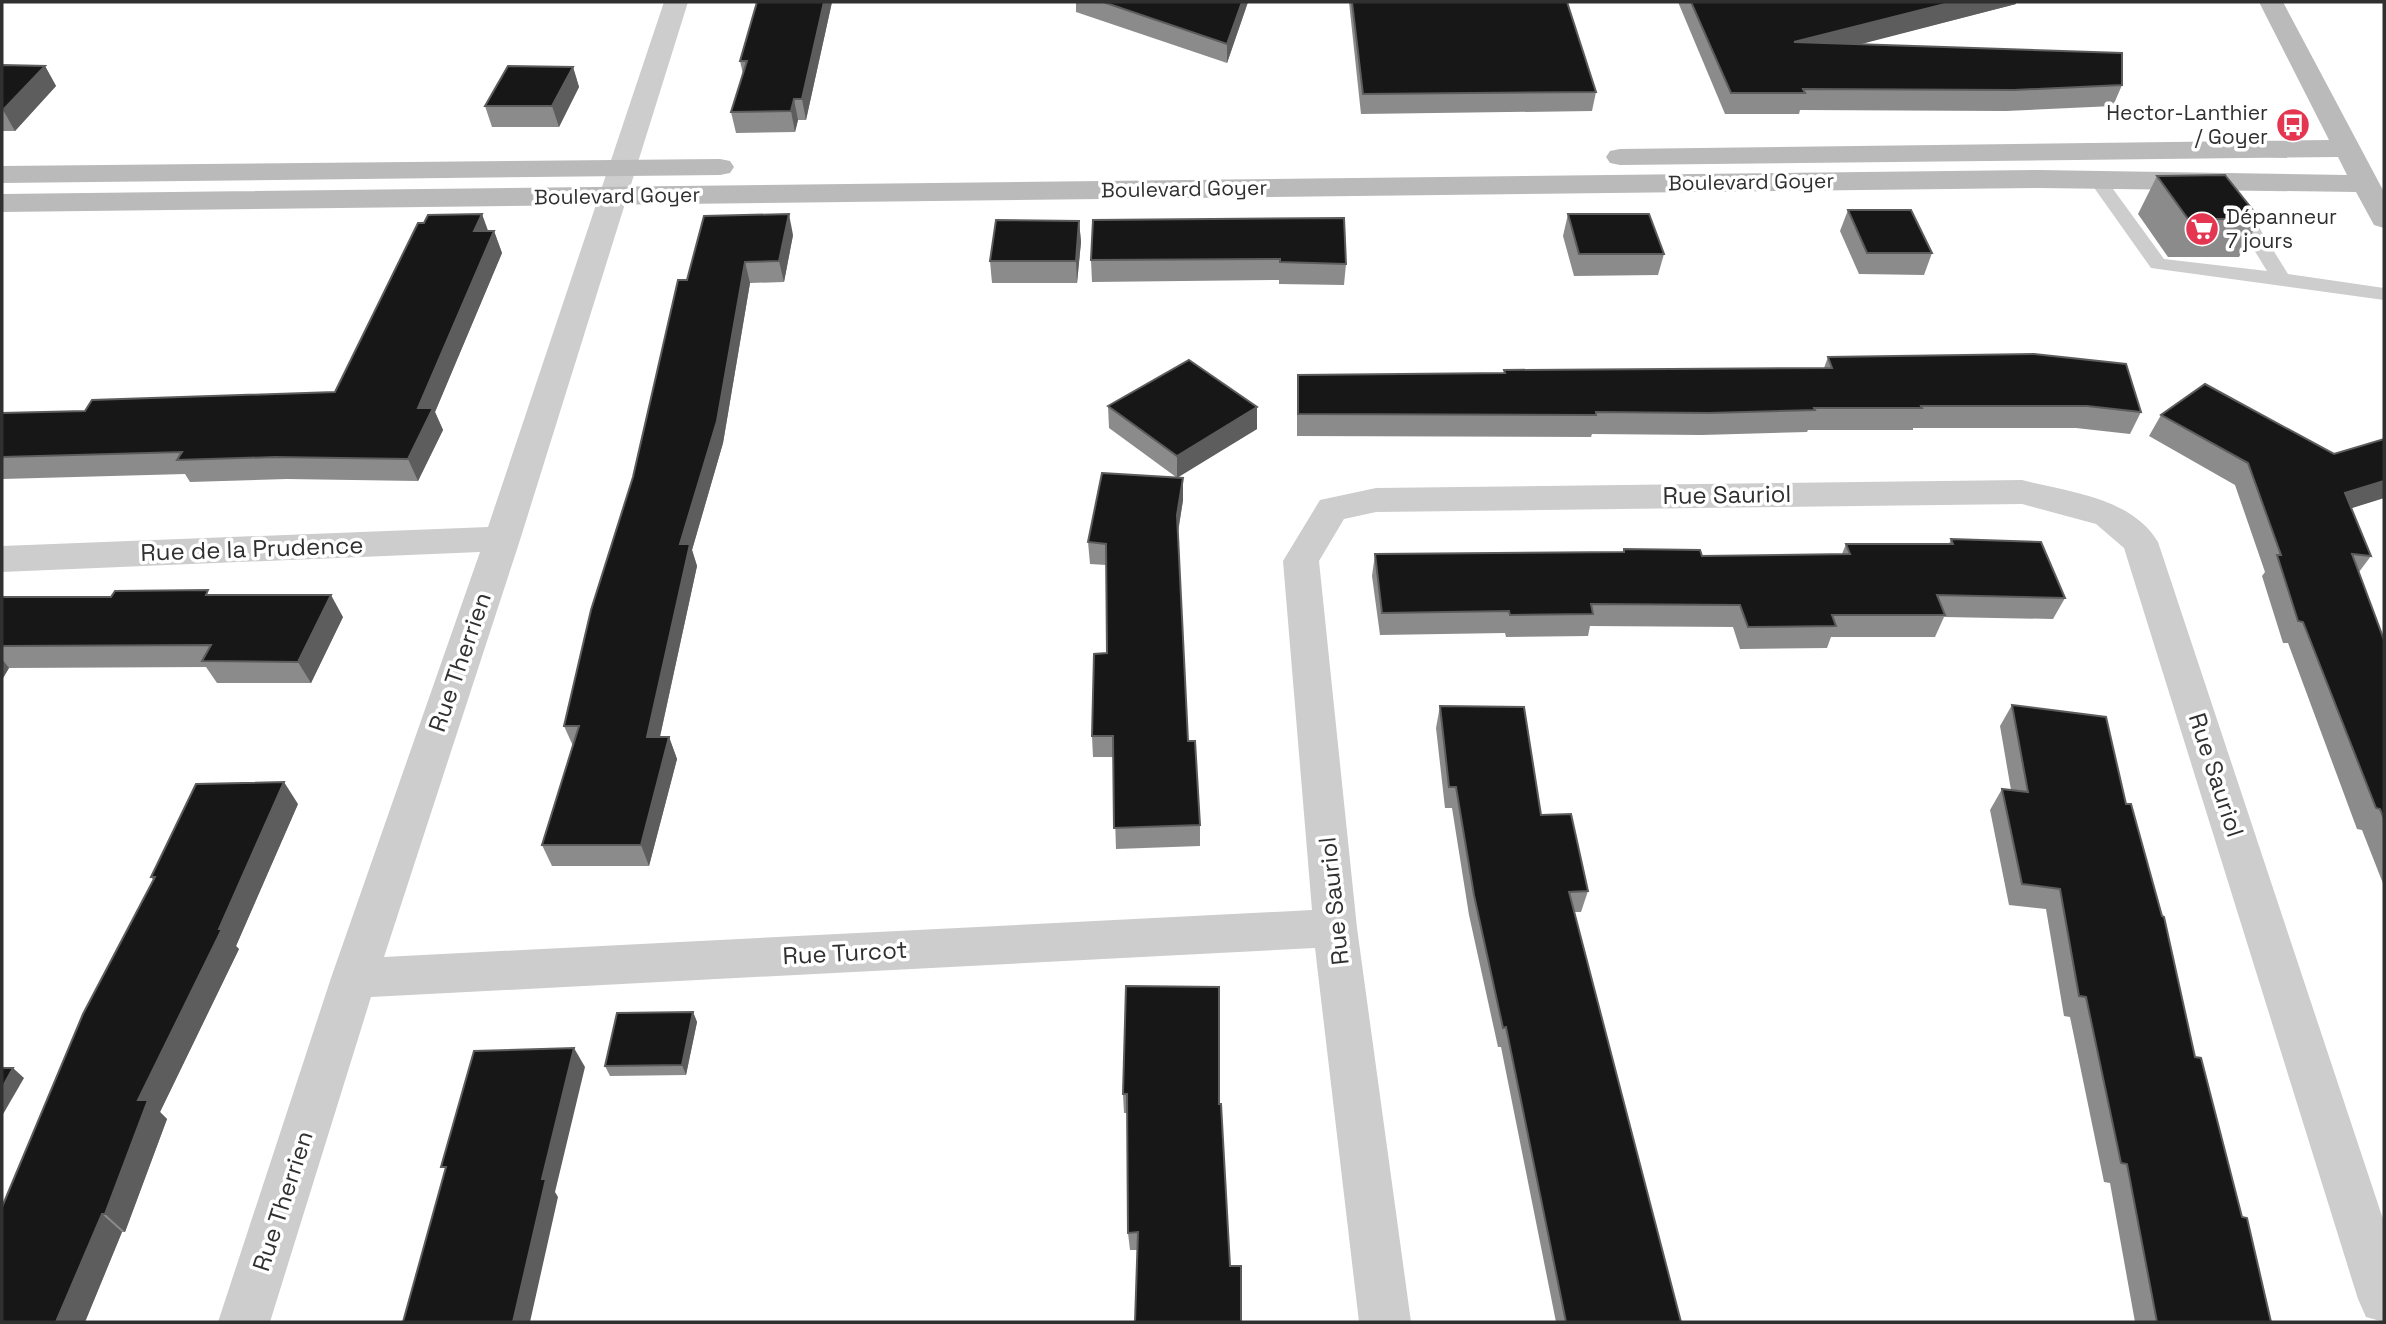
<svg xmlns="http://www.w3.org/2000/svg" width="2386" height="1324" viewBox="0 0 2386 1324" font-family="'Space Grotesk',sans-serif">
<rect width="100%" height="100%" fill="#fff"/>
<g fill="none" stroke-linecap="round" stroke-linejoin="round">
<path fill="#cdcdcd" fill-rule="evenodd" d="M2099,177L2105,178L2164,259L2267,271L2226,204L2235,198L2242,200L2288,274L2384,288V300L2151,268L2090,182Z"/>
<path fill="#cdcdcd" fill-rule="evenodd" d="M664,2H688L520,540L384,957L1312,910L1283,561L1320,500L1376,488L2022,480C2068,492 2131,497 2158,542L2384,1222V1322L2366,1317L2358,1299L2124,548L2096,524L2022,504L1376,512L1344,519L1319,561L1357,928L1411,1322H1359L1315,948L371,997L270,1322H218L331,978L480,552L2,572V546L488,527Z"/>
<g fill="#bababa" fill-rule="evenodd">
<path d="M2259,2H2283L2384,192V228L2374,225L2356,192L2039,188L2,212V194L2039,170L2347,175L2338,157L1620,165L1610,163L1606,157L1610,151L1620,149L2329,140Z"/>
<path d="M720,159L730,161L734,167L730,173L720,175L2,183V166Z"/>
</g>
</g>
<g fill="#8b8b8b">
<path d="M757,2H832L806,120H798L795,132L736,133L731,112L743,74L740,61Z"/>
<path d="M1076,2H1248L1227,63L1076,12Z"/>
<path d="M1349,2H1567L1596,92L1592,111L1361,114Z"/>
<path d="M1678,2H2016V4L1859,44L2122,85L2113,106L2006,111L1800,110L1799,114H1725Z"/>
<path d="M2,65L45,66L56,86L15,131H2Z"/>
<path d="M573,67L579,87L559,127H492L485,106Z"/>
<path d="M2157,176L2260,219L2239,257H2168L2138,214Z"/>
<path d="M1848,210L1932,253L1924,275L1859,274L1840,231Z"/>
<path d="M1568,214L1664,254L1658,275L1574,276L1563,236Z"/>
<path d="M1093,220L1346,264L1344,285L1279,284V280L1092,282L1091,260Z"/>
<path d="M1079,221L1081,242L1077,283H992L990,261Z"/>
<path d="M488,231H494L502,253L435,412L443,430L418,481L287,479L190,482L185,474L2,479V413L85,411L335,392Z"/>
<path d="M793,235L784,282L750,283L723,443L692,550L697,566L660,737H669L677,759L649,866H552L542,845L573,746L564,726L687,280Z"/>
<path d="M1828,357L2141,412L2130,434L2076,428H1913V430H1808L1807,432L1702,435L1592,434L1591,437L1297,436V397L1298,375L1504,373V370L1824,368Z"/>
<path d="M1108,406L1257,429L1177,477L1183,478V500L1178,533L1188,741L1200,825V846L1116,849L1113,757H1093L1092,736L1107,653L1106,565L1090,564L1088,542L1176,477L1109,428Z"/>
<path d="M2161,415L2334,454L2384,439V498L2351,508L2371,556L2359,572L2384,640V886L2362,830L2357,829L2288,643H2283L2262,576L2265,572L2235,485L2149,436Z"/>
<path d="M1951,539L2065,598L2053,619L1944,617L1935,637H1831L1827,648L1740,649L1733,627L1590,626L1588,636L1506,637L1505,633L1380,635L1372,576L1375,554L1623,552L1624,549L1702,556L1842,554L1846,544H1949Z"/>
<path d="M211,595L343,617L311,683H217L206,667L9,668L3,678H2V597H111Z"/>
<path d="M2012,705L2126,804L2195,1057L2242,1217L2271,1322H2135L2110,1183L2104,1182L2070,1017L2064,1016L2046,909L2009,905L1990,810L2002,789L2011,790L2000,726Z"/>
<path d="M1440,706L1541,815L1588,891L1581,912H1574L1681,1322H1556L1501,1047H1498L1469,915L1452,808H1445L1436,728Z"/>
<path d="M298,804L236,946L239,949L160,1112L167,1119L125,1232H122L85,1322H2L154,881L151,877Z"/>
<path d="M693,1012L697,1022L686,1075L610,1076L605,1066Z"/>
<path d="M1123,1094L1219,1104L1230,1266L1137,1250H1130L1128,1233L1127,1113H1124Z"/>
</g>
<g fill="#5d5d5d">
<path d="M824,2H832L806,120L802,99Z"/>
<path d="M1242,2H1248L1227,63V44Z"/>
<path d="M1953,2H2016V4L1788,63L1794,42Z"/>
<path d="M45,66L56,86L15,131L3,110Z"/>
<path d="M573,67L579,87L559,127L552,106Z"/>
<path d="M794,99L798,120L795,132L791,111Z"/>
<path d="M482,214L490,236L474,231Z"/>
<path d="M789,214L793,235L784,282L779,261Z"/>
<path d="M1079,221L1081,242L1077,283L1076,261Z"/>
<path d="M494,231L502,253L435,412L443,430L418,481L408,459L418,408Z"/>
<path d="M745,262L750,283L723,443L692,550L697,566L655,759L647,737L680,544Z"/>
<path d="M1257,407V429L1177,478V456Z"/>
<path d="M1183,478V500L1177,537V515Z"/>
<path d="M2384,481V498L2330,515L2345,493Z"/>
<path d="M331,595L343,617L311,683L298,662Z"/>
<path d="M2,659L9,668L3,678L2,676Z"/>
<path d="M669,737L677,759L649,866L641,845Z"/>
<path d="M284,782L298,804L236,946L239,949L160,1112L167,1119L125,1232L105,1214L138,1100L219,929Z"/>
<path d="M693,1012L697,1022L686,1075L682,1065Z"/>
<path d="M574,1048L585,1067L555,1192L558,1197L530,1322H513L542,1179Z"/>
<path d="M13,1068L24,1078L2,1116V1088Z"/>
<path d="M102,1214L122,1232L85,1322H56Z"/>
</g>
<g fill="#171717" stroke="#5d5d5d" stroke-width="2">
<path d="M757,2H824L802,99H794L791,111L731,112L747,61H740Z"/>
<path d="M1103,2H1242L1227,44Z"/>
<path d="M1352,2H1567L1596,92L1363,94Z"/>
<path d="M1691,2H1953L1794,42L2122,53V85L2014,90L1803,89L1805,93H1731Z"/>
<path d="M2,65L45,66L3,110H2Z"/>
<path d="M508,66L573,67L552,106H485Z"/>
<path d="M2225,175L2260,219H2188L2157,176Z"/>
<path d="M1848,210H1911L1932,253H1867Z"/>
<path d="M482,214L474,231H494L418,408H433L408,459L275,457L177,460L182,452L2,457V413L85,411L92,400L335,392L418,223H424L428,215Z"/>
<path d="M789,214L779,261L745,262L717,421L680,544H690L647,737H669L641,845H542L579,726H564L591,610L633,477L678,280H687L704,216Z"/>
<path d="M1568,214H1649L1664,254H1579Z"/>
<path d="M1344,218L1346,264L1280,262V259L1091,260L1093,220Z"/>
<path d="M996,220L1079,221L1076,261H990Z"/>
<path d="M2034,354L2126,364L2141,412L2087,406H1921L1922,408H1814L1815,410L1709,413L1596,412V415L1298,414V375L1505,373L1504,370L1832,368L1828,357Z"/>
<path d="M1189,360L1257,407L1177,456L1108,406Z"/>
<path d="M2205,384L2334,454L2384,439V481L2345,493L2371,556L2352,554L2384,640V819L2380,809L2376,808L2303,622L2298,621L2277,555H2281L2248,463L2161,415Z"/>
<path d="M1102,473L1183,478L1177,515L1188,741H1195L1200,825L1114,828L1113,736H1092L1094,654L1107,653L1106,544L1088,542Z"/>
<path d="M1951,539L2041,542L2065,598L1937,595L1945,615H1832L1836,626L1748,627L1740,605L1591,604L1593,614L1510,615L1509,611L1382,613L1375,554L1624,552V549L1700,550L1702,556L1850,554L1846,544H1953Z"/>
<path d="M208,590L206,595H331L298,662L202,661L211,645L2,646V597H111L115,591Z"/>
<path d="M2012,705L2106,717L2126,804H2131L2162,916L2164,917L2195,1057L2201,1058L2242,1217L2247,1218L2271,1322H2157L2127,1164L2121,1163L2086,997L2079,996L2060,889L2022,884L2002,789L2028,792Z"/>
<path d="M1440,706L1524,707L1541,815L1571,814L1588,891L1569,892L1681,1322H1566L1506,1027L1503,1028L1474,895L1456,787H1449Z"/>
<path d="M284,782L219,929H222L138,1100H148L105,1214H102L56,1322H2V1207L83,1014L155,877H151L196,784Z"/>
<path d="M1126,986L1219,987V1104H1221L1230,1266H1241V1322H1135L1138,1232L1128,1233L1127,1094H1123Z"/>
<path d="M693,1012L682,1065L605,1066L617,1013Z"/>
<path d="M574,1048L542,1179H546L513,1322H403L446,1167H441L474,1051Z"/>
<path d="M2,1068H13L2,1088Z"/>
</g>
<defs>
<g id="bus-disc" transform="scale(1.75)"><circle r="9.5" fill="#e43650" stroke="#fff"/><path d="M-5-6H5V4H4V6H2V4H-2V6H-4V4H-5ZM-3.5-4V0h7V-4ZM-3.5 1.2v1.5H-2V1.2ZM2 1.2v1.5H3.5V1.2Z" fill="#fff"/></g>
<g id="supermarket-disc" transform="scale(1.75)"><circle r="9.5" fill="#e43650" stroke="#fff"/><path d="M-6-5.5h2.5l.6 2H6L4.5 2H-2.5L-4.4-4H-6ZM-1.5 3.2a1.3 1.3 0 1 0 .1 0ZM3 3.2a1.3 1.3 0 1 0 .1 0Z" fill="#fff"/></g>
</defs>
<g fill-rule="evenodd">
<use href="#bus-disc" x="2293" y="125"/>
<use href="#supermarket-disc" x="2202" y="229"/>
</g>
<g text-anchor="middle" stroke-width="7" stroke-linejoin="round" paint-order="stroke">
<g font-size="21" fill="#303030" stroke="#fff" text-anchor="end">
<text x="2268" y="120">Hector-Lanthier<tspan x="2268" dy="24">/ Goyer</tspan></text>
<text x="2226" y="224" text-anchor="start">Dépanneur<tspan x="2226" dy="24">7 jours</tspan></text>
</g>
<g font-size="21" fill="#303030" stroke="#fff">
<text transform="translate(1751 182) rotate(-1)" y="7">Boulevard Goyer</text>
<text transform="translate(1184 189) rotate(-1)" y="7">Boulevard Goyer</text>
<text transform="translate(617 196) rotate(-1)" y="7">Boulevard Goyer</text>
</g>
<g font-size="24" fill="#303030" stroke="#fff">
<text transform="translate(1727 495) rotate(-1)" y="8">Rue Sauriol</text>
<text transform="translate(252 549) rotate(-2)" y="8">Rue de la Prudence</text>
<text transform="translate(460 662) rotate(-71)" y="8">Rue Therrien</text>
<text transform="translate(2216 775) rotate(72)" y="8">Rue Sauriol</text>
<text transform="translate(1334 901) rotate(-96)" y="8">Rue Sauriol</text>
<text transform="translate(845 953) rotate(-3)" y="8">Rue Turcot</text>
<text transform="translate(283 1201) rotate(-72)" y="8">Rue Therrien</text>
</g>
</g>
<rect width="2386" height="1324" fill="none" stroke="#303030" stroke-width="7"/>
</svg>
